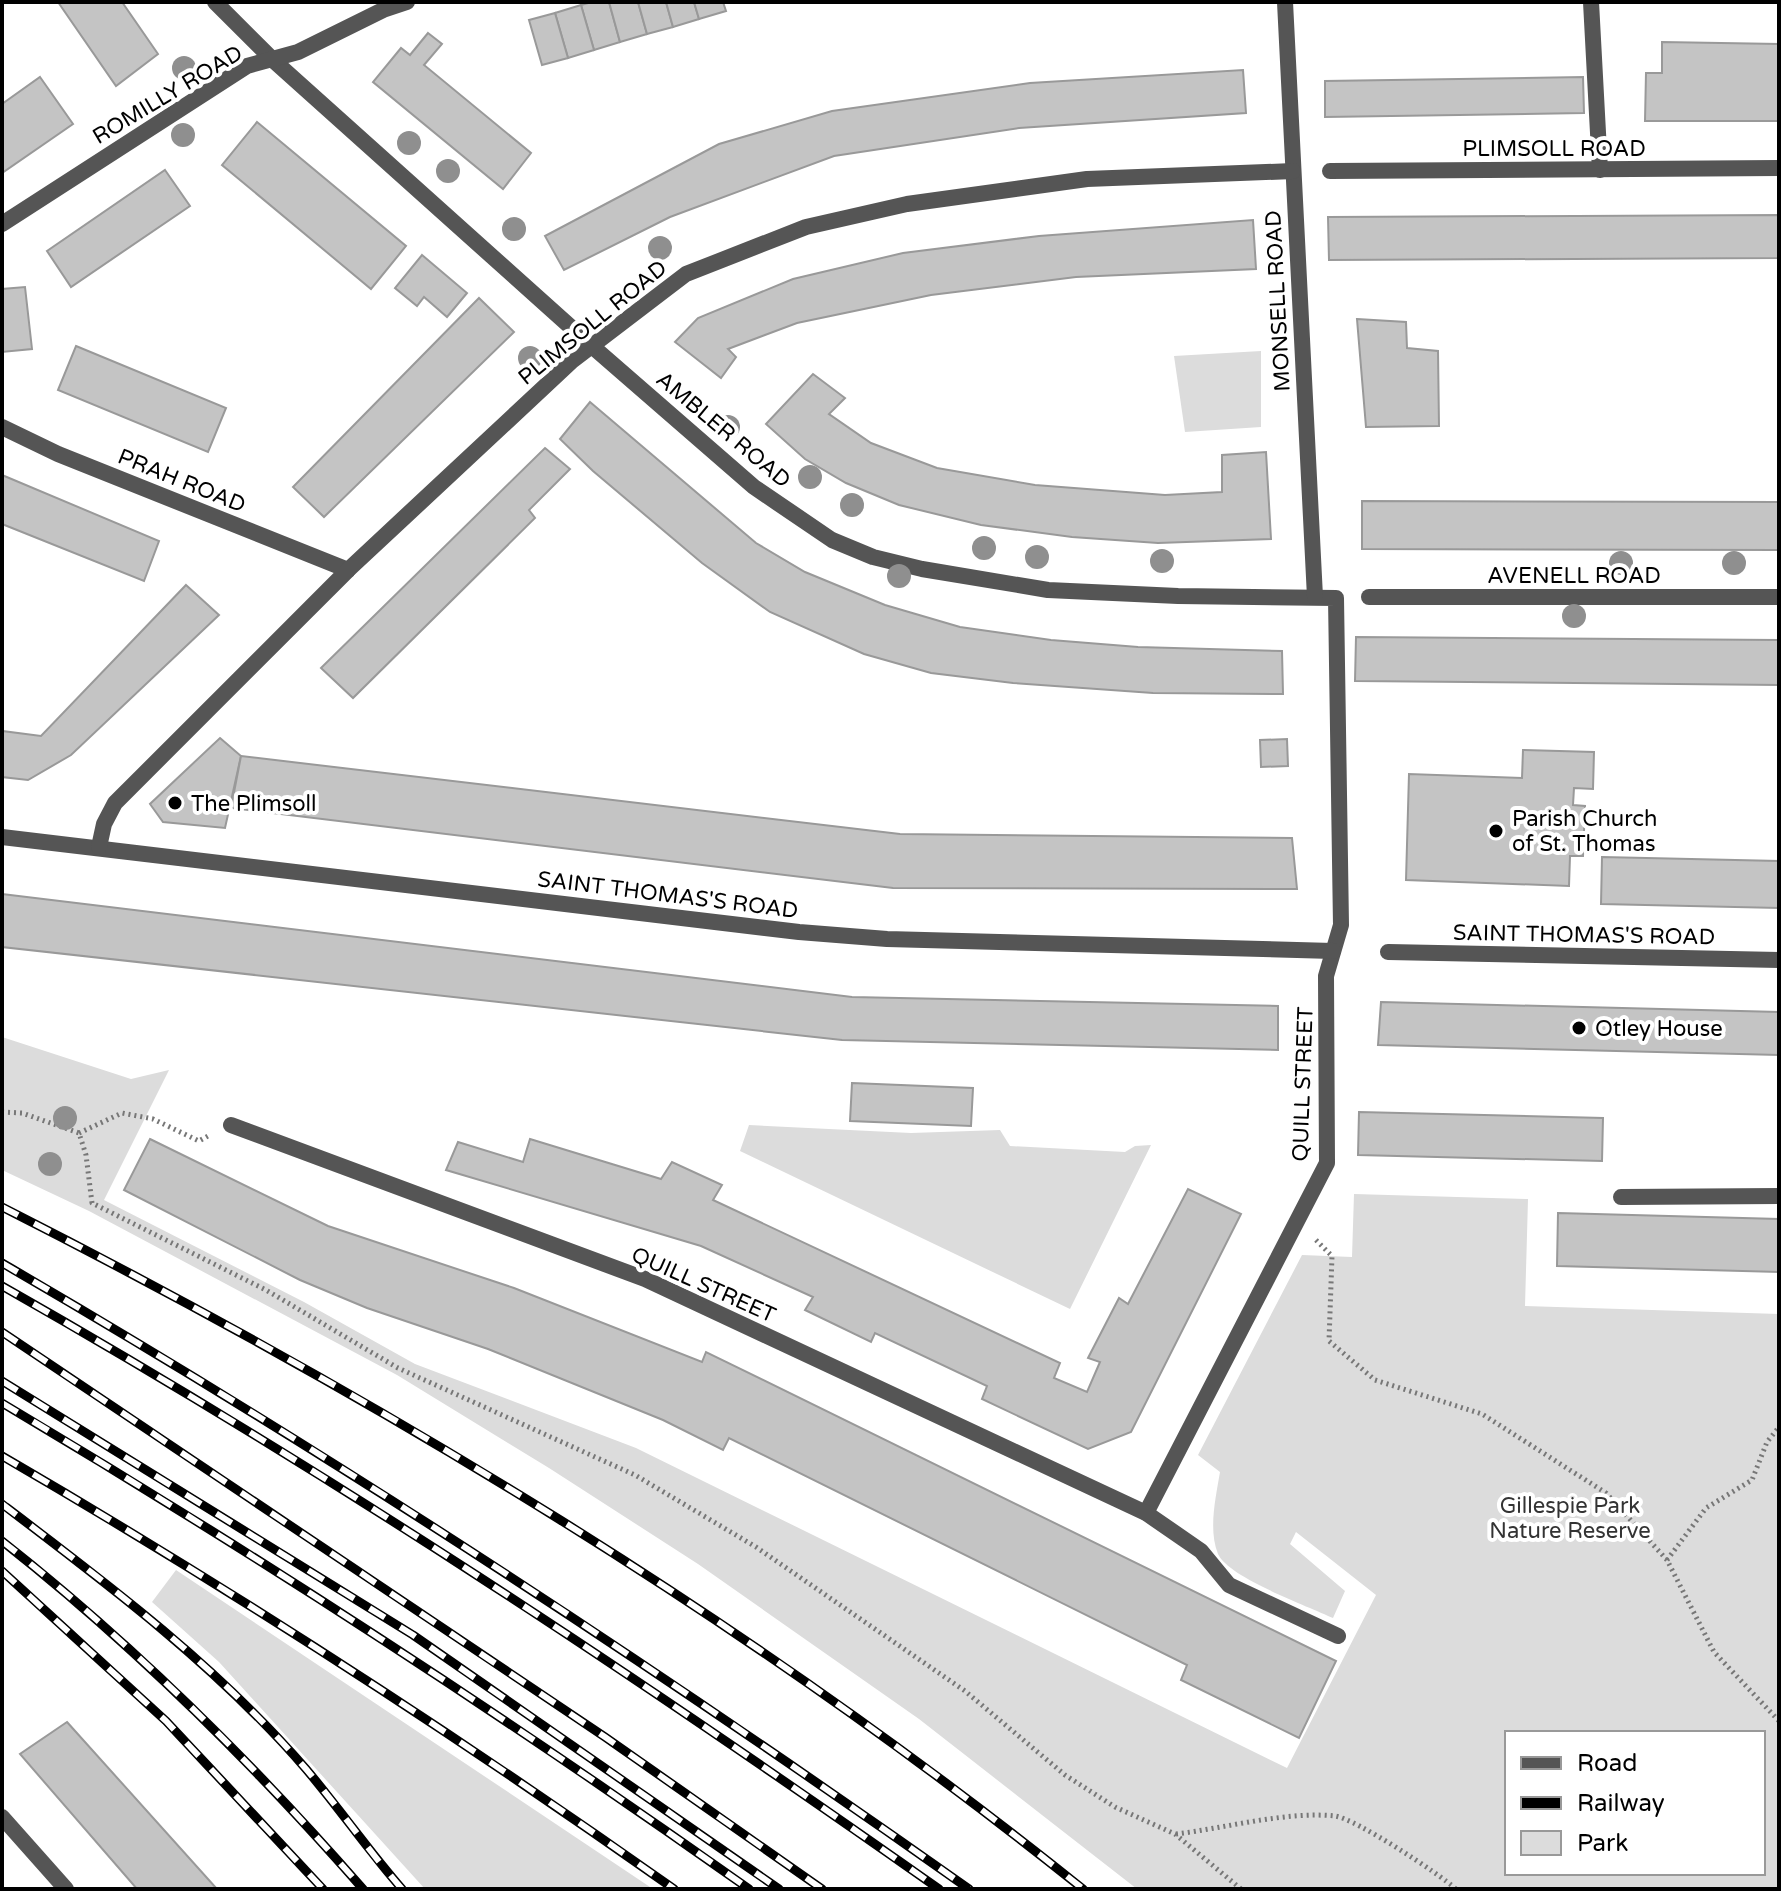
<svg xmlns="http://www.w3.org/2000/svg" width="1781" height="1891" viewBox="0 0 1781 1891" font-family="'Varela Round',sans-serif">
<rect width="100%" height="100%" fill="#fff"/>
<g fill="#dcdcdc" fill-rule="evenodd">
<path d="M1261,351V427L1185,432L1174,356Z"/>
<path d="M2,1037L131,1079L169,1070L104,1200L304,1302L415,1364L636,1448L1287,1768L1376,1595L1296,1532L1290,1544L1345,1591L1333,1618C1308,1606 1229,1578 1218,1554C1208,1530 1216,1496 1220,1472L1198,1455L1302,1255L1352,1257L1354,1194L1528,1199L1525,1306L1779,1314V1889H1137L919,1719L698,1564L549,1468L397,1375L89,1211L2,1170ZM1763,1733V1873H1507V1733Z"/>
<path d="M749,1125L911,1133L1000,1130L1010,1146L1125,1152L1135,1146L1151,1145L1070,1309L740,1151Z"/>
<path d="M176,1570L653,1889H425L219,1662L152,1602Z"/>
</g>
<g fill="#c4c4c4" stroke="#999" stroke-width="2">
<path d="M58,2H122L158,54L116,86Z"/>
<path d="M592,2H609L620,42L594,50L581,5Z"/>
<path d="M609,2H638L647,34L620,42Z"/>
<path d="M638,2H666L673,27L647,34Z"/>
<path d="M666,2H694L699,19L673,27Z"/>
<path d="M694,2H723L726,11L699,19Z"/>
<path d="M581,5L594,50L568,58L555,13Z"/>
<path d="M555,13L568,58L542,65L529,20Z"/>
<path d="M428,33L442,44L424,65L531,153L503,189L373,82L401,48L410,55Z"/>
<path d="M1662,42L1779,44V121H1645L1646,73H1662Z"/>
<path d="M1243,70L1246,113L1019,128L834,156L670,217L564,270L545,236L719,144L832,111L1030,83Z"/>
<path d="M40,77L73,124L2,173V104Z"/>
<path d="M1583,77L1584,113L1325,117V81Z"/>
<path d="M257,122L406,246L371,289L222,165Z"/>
<path d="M165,170L190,206L71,287L47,251Z"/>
<path d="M1779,215V258L1329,260L1328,217Z"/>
<path d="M1253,220L1256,269L1076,277L931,295L797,323L728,349L736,357L721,378L675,342L698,318L793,279L903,253L1039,236Z"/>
<path d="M422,255L467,293L447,317L424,297L417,306L395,288Z"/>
<path d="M25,287L32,349L2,352V289Z"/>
<path d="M479,298L514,332L324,517L293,487Z"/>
<path d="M1357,319L1406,322L1407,348L1438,351L1439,426L1366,427Z"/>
<path d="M76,346L226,408L208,452L58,390Z"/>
<path d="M813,374L845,398L829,414L871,443L937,468L1035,485L1165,495L1222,492V455L1266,452L1271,539L1158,543L1072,537L981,525L899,505L846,483L805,459L766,424Z"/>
<path d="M590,402L756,543L805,572L885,605L960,627L1051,640L1138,647L1282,651L1283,694L1153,693L1013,683L931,673L864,654L770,612L702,563L593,471L560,439Z"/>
<path d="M545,448L570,469L529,510L535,518L353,698L321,668Z"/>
<path d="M2,475L159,541L144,581L2,524Z"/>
<path d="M1362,501L1779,502V550L1362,549Z"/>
<path d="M186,585L219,615L71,755L28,780L2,777V731L41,736Z"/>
<path d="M1356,637L1779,640V685L1355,681Z"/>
<path d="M220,738L241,756L225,828L163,822L150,804Z"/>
<path d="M1287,739L1288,766L1261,767L1260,740Z"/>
<path d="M1523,750L1594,752L1593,789L1574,788L1573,805L1585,806L1583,856H1570L1569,886L1406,880L1409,774L1522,778Z"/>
<path d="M241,756L900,834L1292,838L1297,889L893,888L231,808Z"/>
<path d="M1602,857L1779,861V908L1601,904Z"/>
<path d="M2,894L852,997L1278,1006V1050L842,1040L2,947Z"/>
<path d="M1381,1002L1779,1012V1055L1378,1045Z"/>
<path d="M852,1083L973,1088L971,1126L850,1121Z"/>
<path d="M1359,1112L1603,1118L1602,1161L1358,1155Z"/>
<path d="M150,1139L328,1226L514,1288L702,1362L706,1352L1336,1661L1299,1738L1181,1680L1187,1665L729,1438L723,1450L663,1420L488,1349L367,1308L300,1280L124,1190Z"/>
<path d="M530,1139L661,1179L672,1162L722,1185L713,1200L1060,1363L1054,1378L1087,1392L1100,1362L1088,1358L1119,1298L1128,1304L1188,1189L1241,1214L1131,1432L1088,1449L982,1399L987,1386L875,1333L871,1342L805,1310L813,1297L701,1246L446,1170L458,1142L523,1162Z"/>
<path d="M1558,1213L1779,1219V1272L1557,1266Z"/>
<path d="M67,1722L217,1889H137L20,1754Z"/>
</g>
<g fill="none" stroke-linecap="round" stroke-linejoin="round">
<g stroke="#777" stroke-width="5" stroke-dasharray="2 4" stroke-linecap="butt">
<path d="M2,1112L22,1113L79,1133L86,1155L92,1203L266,1290L398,1368L635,1475L756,1547L965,1691L1065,1775L1115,1807L1175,1834L1241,1889"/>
<path d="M79,1133L122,1113L153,1119L199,1141L208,1136"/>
<path d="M1316,1240L1332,1256L1329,1341L1375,1380L1482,1414L1606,1493L1667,1560L1714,1652L1779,1721"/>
<path d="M1667,1560L1706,1508L1752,1480L1767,1442L1779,1427"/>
<path d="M1176,1834C1226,1828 1286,1811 1335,1816C1356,1819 1438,1873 1456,1889"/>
</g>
<path stroke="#555" stroke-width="16" d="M1621,1197L1779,1196"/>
<g stroke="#555" stroke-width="16">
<path d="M215,2L273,60L593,347L754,487L832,540L873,557L922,569L1048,590L1178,596L1336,598L1341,925L1326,976L1327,1163L1146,1513"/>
<path d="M1285,2L1315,597"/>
<path d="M1591,2L1600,170"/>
<path d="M1330,171L1779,168"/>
<path d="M2,224L247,66L298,52L383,10L407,2"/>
<path d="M2,427L58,454L348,570"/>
<path d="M1369,597H1779"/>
<path d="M2,837L799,932L887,939L1333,951"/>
<path d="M99,847L104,824L115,803L348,570L572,361L686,274L806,227L907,204L1087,179L1293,171"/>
<path d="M1388,952L1779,960"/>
<path d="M231,1125L645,1279L1146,1513L1201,1551L1229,1585L1338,1636"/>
<path d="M2,1817L66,1889"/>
</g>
<g stroke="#000" stroke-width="9">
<g id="rail">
<path d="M2,1207C383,1400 749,1621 1083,1889"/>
<path d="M2,1263C335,1456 655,1667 969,1889"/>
<path d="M2,1286C325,1469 635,1675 939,1889"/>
<path d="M2,1332L605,1737L822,1889"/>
<path d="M2,1381L413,1635L779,1889"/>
<path d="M2,1403C258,1555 506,1717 749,1889"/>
<path d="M2,1456C233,1590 456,1735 674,1889"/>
<path d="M2,1504C109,1585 218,1667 306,1769C339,1808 368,1850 402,1889"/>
<path d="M2,1541C134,1645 253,1763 363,1889"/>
<path d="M2,1571L166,1721L323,1889"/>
</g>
</g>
<use href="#rail" stroke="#fff" stroke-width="6" stroke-dasharray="18" stroke-linecap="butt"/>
</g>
<g fill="#8f8f8f">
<circle cx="184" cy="68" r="12"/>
<circle cx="183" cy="135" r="12"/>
<circle cx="409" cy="143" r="12"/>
<circle cx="448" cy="171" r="12"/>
<circle cx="514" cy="229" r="12"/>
<circle cx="660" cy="248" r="12"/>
<circle cx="530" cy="358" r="12"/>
<circle cx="728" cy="427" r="12"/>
<circle cx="810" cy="477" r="12"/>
<circle cx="852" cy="505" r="12"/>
<circle cx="984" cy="548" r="12"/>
<circle cx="1037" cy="557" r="12"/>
<circle cx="1162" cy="561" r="12"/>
<circle cx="1621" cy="563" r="12"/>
<circle cx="1734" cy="563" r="12"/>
<circle cx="899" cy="576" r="12"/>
<circle cx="1574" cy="616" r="12"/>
<circle cx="65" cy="1118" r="12"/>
<circle cx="50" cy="1164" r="12"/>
</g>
<g fill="#000" stroke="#fff" stroke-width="3">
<circle cx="175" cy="803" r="8"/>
<circle cx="1496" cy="831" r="8"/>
<circle cx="1579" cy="1028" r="8"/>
</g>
<g text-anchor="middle" stroke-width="8" stroke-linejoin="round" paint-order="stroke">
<g font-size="22" fill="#000" stroke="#fff">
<text transform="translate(167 94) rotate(-31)" y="8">ROMILLY ROAD</text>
<text x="1554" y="156">PLIMSOLL ROAD</text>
<text transform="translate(1277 301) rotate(-93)" y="8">MONSELL ROAD</text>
<text transform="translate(592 322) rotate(-39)" y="8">PLIMSOLL ROAD</text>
<text transform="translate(724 429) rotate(40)" y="8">AMBLER ROAD</text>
<text transform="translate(182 480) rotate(22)" y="8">PRAH ROAD</text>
<text x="1574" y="583">AVENELL ROAD</text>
<text transform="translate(668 894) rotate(7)" y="8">SAINT THOMAS'S ROAD</text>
<text transform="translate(1584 934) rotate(1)" y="8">SAINT THOMAS'S ROAD</text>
<text transform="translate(1302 1084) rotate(-88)" y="8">QUILL STREET</text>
<text transform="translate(704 1284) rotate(24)" y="8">QUILL STREET</text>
</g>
<g font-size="22" fill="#000" stroke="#fff" text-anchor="start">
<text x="191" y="811">The Plimsoll</text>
<text x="1512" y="826">Parish Church<tspan x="1512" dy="25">of St. Thomas</tspan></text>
<text x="1595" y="1036">Otley House</text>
</g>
<g font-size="22" fill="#333" stroke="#fff">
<text x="1570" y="1513">Gillespie Park<tspan x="1570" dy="25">Nature Reserve</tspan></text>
</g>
</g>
<rect width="1781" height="1891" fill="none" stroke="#000000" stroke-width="8"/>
<rect x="1505" y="1731" width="260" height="144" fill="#ffffff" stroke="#999999" stroke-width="2"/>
<rect x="1521" y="1757" width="40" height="12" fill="#555555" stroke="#999999" stroke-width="2"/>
<text x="1577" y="1771" font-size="24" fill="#000000">Road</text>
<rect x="1521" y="1797" width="40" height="12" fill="#000000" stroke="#999999" stroke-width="2"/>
<text x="1577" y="1811" font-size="24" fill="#000000">Railway</text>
<rect x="1521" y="1831" width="40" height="24" fill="#dcdcdc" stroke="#999999" stroke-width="2"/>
<text x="1577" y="1851" font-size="24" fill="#000000">Park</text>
</svg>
